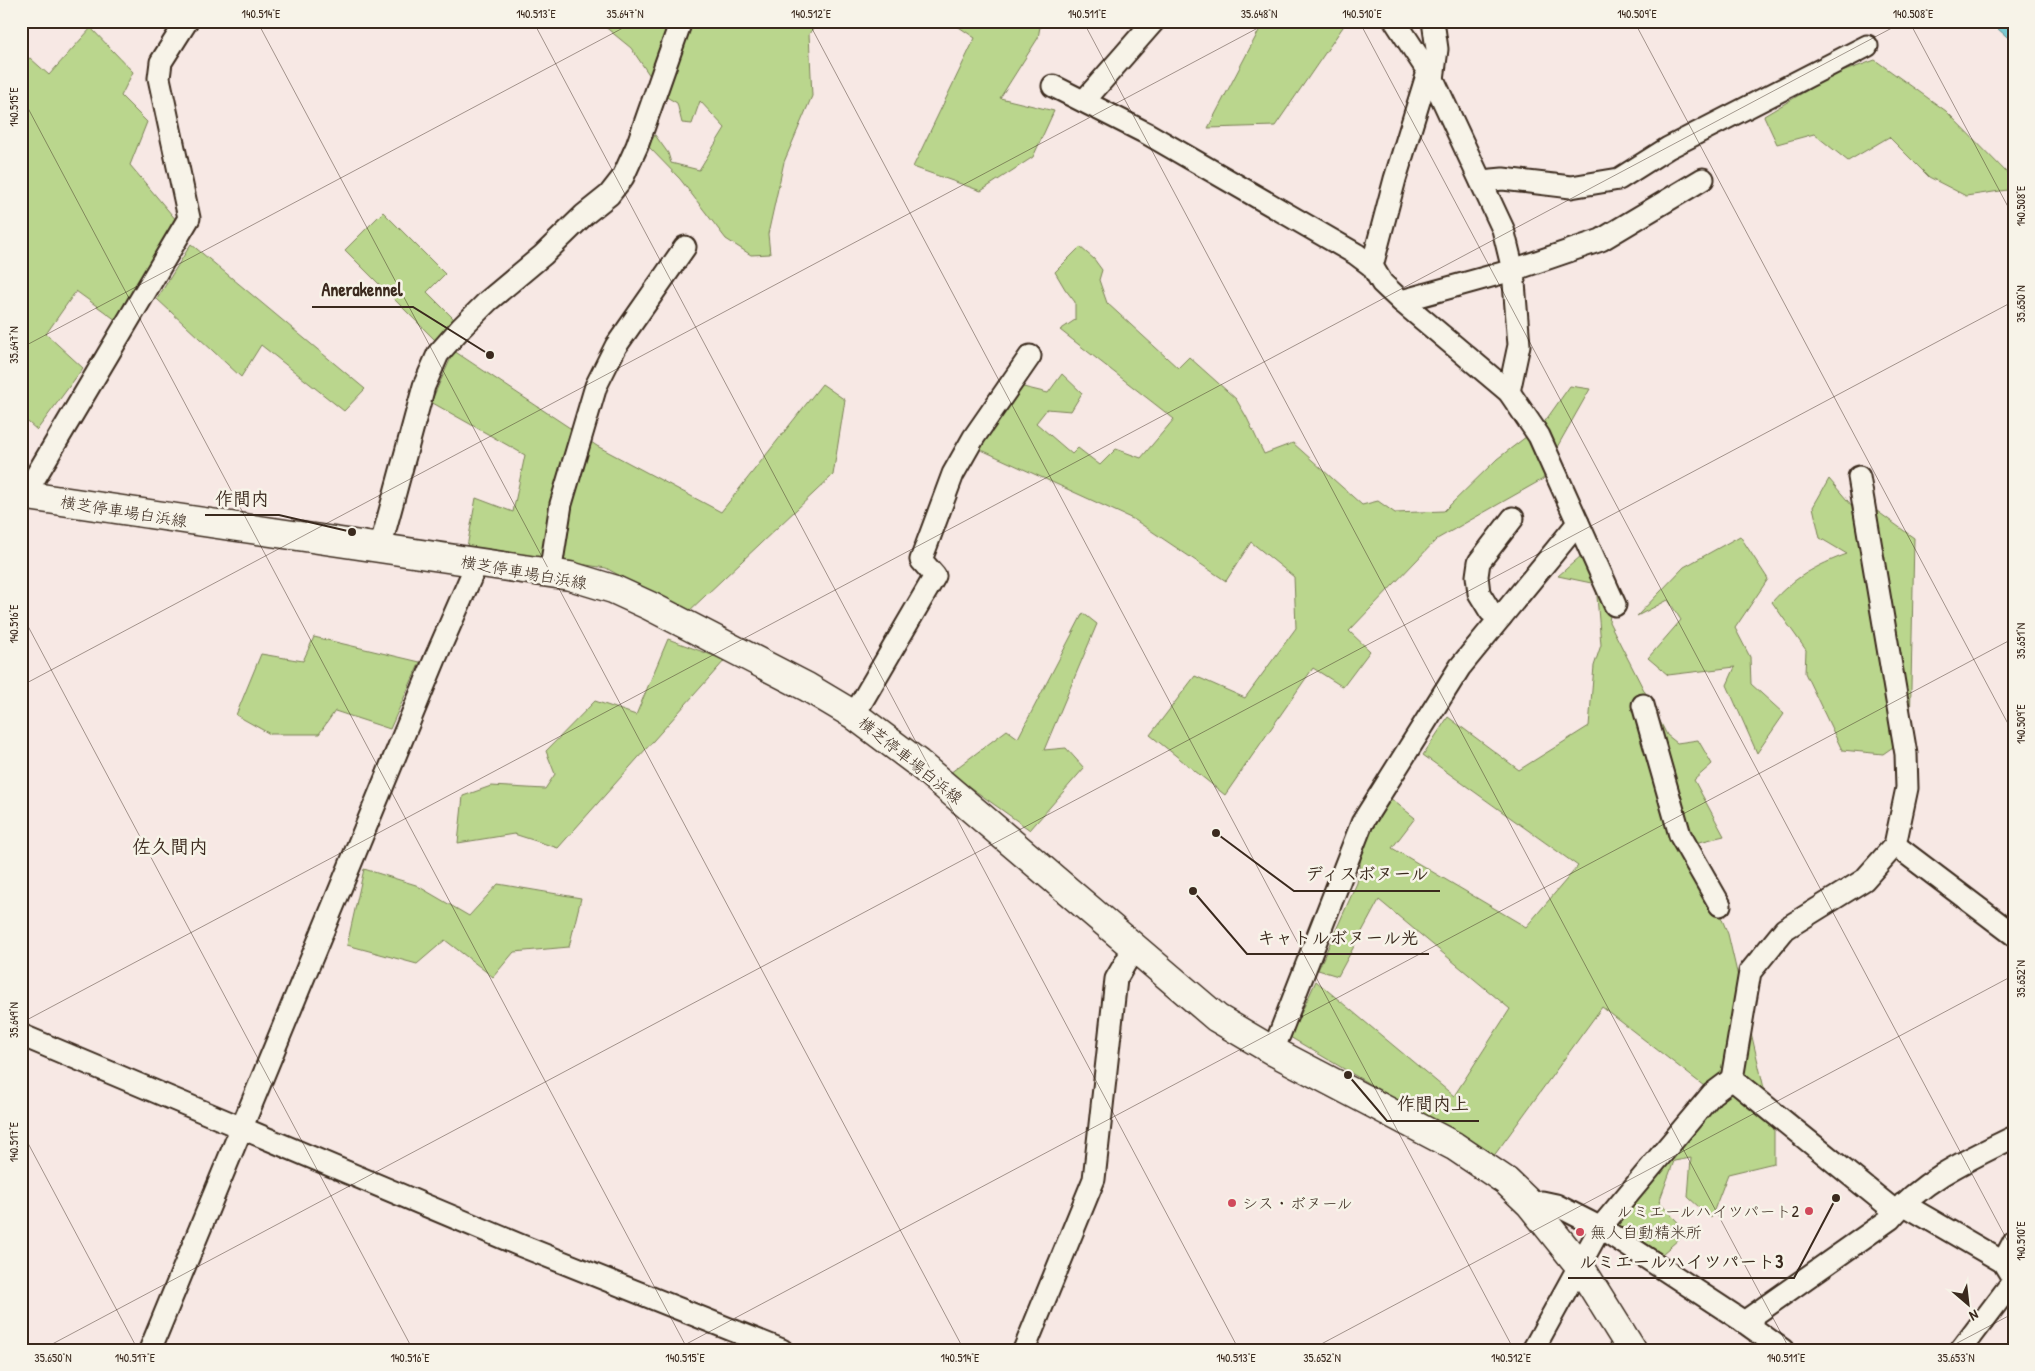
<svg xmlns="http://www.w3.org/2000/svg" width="2035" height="1371" viewBox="0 0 2035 1371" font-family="'Patrick Hand','Klee One',sans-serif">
<rect width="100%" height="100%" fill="#f7e8e4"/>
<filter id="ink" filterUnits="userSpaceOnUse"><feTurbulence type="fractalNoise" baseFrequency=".02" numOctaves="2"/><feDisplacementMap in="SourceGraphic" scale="10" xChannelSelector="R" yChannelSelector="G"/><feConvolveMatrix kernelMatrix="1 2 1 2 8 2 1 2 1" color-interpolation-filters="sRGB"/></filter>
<g filter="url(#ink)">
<g fill="#bad68d" stroke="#7a8056">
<path d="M598,21H818L809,34L812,96L784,162L768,234L770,254L751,255L726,239L680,179L648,146L655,135L668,153L671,163L699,170L725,128L700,101L692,124L682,123L677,103L663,95L631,48Z"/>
<path d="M950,21H1041L1038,38L1000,98L1054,111L1033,157L981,191L913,167L975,38Z"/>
<path d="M1264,21H1342L1345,24L1275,126L1208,128Z"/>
<path d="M91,28L133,72L121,96L147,122L130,165L177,221L116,320L76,291L46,334L83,368L37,430L21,416V62L30,58L49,75Z"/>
<path d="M1875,60L1946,111L2014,180V189L1966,196L1929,177L1889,137L1848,161L1814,134L1777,144L1764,116L1831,76Z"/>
<path d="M383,212L445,274L427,292L458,323L438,343L345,250Z"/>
<path d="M191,244L365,389L344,411L261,345L241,377L157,299Z"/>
<path d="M1080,247L1094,259L1102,270L1099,280L1107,303L1178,368L1189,357L1236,399L1247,418L1264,454L1293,443L1362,505L1378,501L1395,513L1444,511L1497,459L1543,424L1570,386L1590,389L1556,449L1543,479L1437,539L1349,631L1370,651L1343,687L1313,668L1225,795L1150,735L1195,676L1245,698L1296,628L1294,577L1251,542L1226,581L1135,520L975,447L1015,385L1048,393L1062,374L1082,393L1071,411L1047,409L1036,423L1072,454L1078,448L1100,465L1116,449L1141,458L1174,419L1060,330L1075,320V302L1065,289L1055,272Z"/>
<path d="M454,351L597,446L721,512L822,384L845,400L833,475L687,613L606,568L467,547L476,498L513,512L525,455L431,402Z"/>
<path d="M1829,479L1853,507L1866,503L1914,538L1910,735L1883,754L1842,750L1805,673L1806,650L1772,602C1793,578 1817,565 1847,554L1820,538L1813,507Z"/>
<path d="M1740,536L1768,579L1735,628L1750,657L1751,684L1784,714L1757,753L1727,685L1735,667L1668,675L1648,658L1681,620L1668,600L1637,616L1684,567Z"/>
<path d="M1597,542L1615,580L1609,622L1667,735L1677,743L1698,740L1712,764L1694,780L1724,836L1691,844L1728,934L1774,1131V1163L1728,1174L1711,1218L1688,1197L1691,1158L1674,1161L1659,1202L1687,1232L1662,1254L1612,1221L1696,1122L1685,1109L1704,1086L1602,1007L1493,1157L1290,1037L1316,981L1454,1096L1510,1009L1379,900L1338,976L1318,970L1357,883L1363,846L1390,798L1415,818L1392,848L1526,927L1578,866L1423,755L1448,717L1519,770L1589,726L1594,666L1601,645L1596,584L1558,576Z"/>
<path d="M1083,613L1097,624L1044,750L1066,748L1084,768L1030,830L950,773L1007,730L1018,738Z"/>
<path d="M314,637L420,662L390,729L335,711L319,734H270L236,715L261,654L303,661Z"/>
<path d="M668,639L725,660L558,848L514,834L458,843L463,796L491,786L545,789L555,774L546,751L595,701L636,715Z"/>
<path d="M364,869L416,885L469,916L498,884L581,898L569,947L514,952L493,977L445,940L417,964L347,945Z"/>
</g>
<path fill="#79cad2" stroke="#608a8a" d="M1989,21H2014V43Z"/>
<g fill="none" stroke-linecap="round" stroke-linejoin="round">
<g stroke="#3b2a1e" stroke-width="25">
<g id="minor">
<path d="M1395,21L1433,79L1503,229L1513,270L1519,345L1509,392"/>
<path d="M1433,79L1437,49L1433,21"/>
<path d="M1053,86L1148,134L1356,254L1372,266L1382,283L1401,301L1509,392L1539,436L1615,605"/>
<path d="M1084,101L1154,21"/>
<path d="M1481,181L1503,179L1571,187L1619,179L1668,148L1867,46"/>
<path d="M1372,266L1395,179L1428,72"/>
<path d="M1401,301L1513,270L1601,240L1703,179"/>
<path d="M1859,477L1906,754L1907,788L1895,845L1864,880L1785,929L1750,972L1732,1079L1896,1212"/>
<path d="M24,496L189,218L159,78L161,62L187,21"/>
<path d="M380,548L424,386L438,354L461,328L488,301L543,255L584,215L609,195L623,177L637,146L681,21"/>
<path d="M550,574L561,504L596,386L616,346L685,247"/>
<path d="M1501,617L1490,611L1479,593L1477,576L1479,562L1513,518"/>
<path d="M1643,705L1680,835L1720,905"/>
<path d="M854,715L935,576L921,560L953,474L974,437L1030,356"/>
<path d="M1895,845L2014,935"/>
<path d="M21,1035L522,1246L782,1350"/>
<path d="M1273,1051L1362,823L1460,667L1578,523"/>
<path d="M1530,1204L1542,1202L1556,1205L1601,1228L1744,1322L1783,1350"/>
<path d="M1903,1204L2003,1262L2014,1280L1961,1350"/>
<path d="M2003,1262L2014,1241"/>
<path d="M1744,1322L1890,1219C1922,1180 1969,1159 2014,1137"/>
<path d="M150,1350L435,659L477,563"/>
<path d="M1024,1350L1094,1179L1116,979L1134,948"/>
<path d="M1533,1350L1600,1228L1712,1094L1732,1079"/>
</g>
</g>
<g stroke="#3b2a1e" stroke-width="31">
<path id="secondary" d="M21,495L570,576L613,589L650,606L807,687L854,715L918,763L1217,1018L1273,1051L1454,1146L1506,1181L1530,1204L1579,1265L1632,1350"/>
</g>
<use href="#minor" stroke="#f7f3e8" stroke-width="21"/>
<use href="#secondary" stroke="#f7f3e8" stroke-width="28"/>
</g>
</g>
<path fill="none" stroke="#3b2a1e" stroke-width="1" stroke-opacity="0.45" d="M257,21L964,1350M533,21L1239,1350M808,21L1514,1350M1083,21L1790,1350M1359,21L2014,1253M1634,21L2014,735M1909,21L2014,218M21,95L688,1350M21,348L636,21M21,613L413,1350M21,686L1271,21M21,1023L1905,21M21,1130L138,1350M41,1350L2014,301M675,1350L2014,638M1310,1350L2014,975M1944,1350L2014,1313"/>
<g fill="#d1495b" stroke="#f7f3e8" stroke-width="2">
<circle cx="1232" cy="1203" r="5"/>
<circle cx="1809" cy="1211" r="5"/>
<circle cx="1580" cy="1232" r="5"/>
</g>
<g text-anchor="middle" stroke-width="5" stroke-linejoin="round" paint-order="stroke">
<g font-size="16" fill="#3b2a1e" stroke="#f7f3e8">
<text transform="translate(124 511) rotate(9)" y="6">横芝停車場白浜線</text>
<text transform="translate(524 572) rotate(10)" y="6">横芝停車場白浜線</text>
<text transform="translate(911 760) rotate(39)" y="6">横芝停車場白浜線</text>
</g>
<g font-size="16" fill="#3b2a1e" stroke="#f7f3e8" text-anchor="start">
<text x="1242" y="1209">シス・ボヌール</text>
<text x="1799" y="1217" text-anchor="end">ルミエールハイツパート2</text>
<text x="1590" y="1238">無人自動精米所</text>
</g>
<g font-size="19" font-weight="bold" fill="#3b2a1e" stroke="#f7f3e8">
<text x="170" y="853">佐久間内</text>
</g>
</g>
<path fill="none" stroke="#3b2a1e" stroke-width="2" d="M490 355L413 307H312M352 532L279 515H205M1216 833L1294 891H1440M1193 891L1247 954H1429M1348 1075L1387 1121H1479M1836 1198L1794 1278H1568"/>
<g fill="#3b2a1e" stroke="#f7f3e8" stroke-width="2">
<circle cx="490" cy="355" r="5"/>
<circle cx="352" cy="532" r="5"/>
<circle cx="1216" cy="833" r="5"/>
<circle cx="1193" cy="891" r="5"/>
<circle cx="1348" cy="1075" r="5"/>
<circle cx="1836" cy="1198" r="5"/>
</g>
<g font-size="18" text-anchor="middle" font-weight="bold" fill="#3b2a1e" stroke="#f7f3e8" stroke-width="5" stroke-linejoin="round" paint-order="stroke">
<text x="362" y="296">Anerakennel</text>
<text x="242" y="505">作間内</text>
<text x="1367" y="880">ディスボヌール</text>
<text x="1338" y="944">キャトルボヌール光</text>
<text x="1433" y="1110">作間内上</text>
<text x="1681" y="1268">ルミエールハイツパート3</text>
</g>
<rect width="2035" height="1371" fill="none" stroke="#f7f3e8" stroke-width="55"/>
<g transform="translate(1968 1304) rotate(152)" stroke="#f7f3e8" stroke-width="4" paint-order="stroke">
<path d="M0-4L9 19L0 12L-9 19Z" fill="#3b2a1e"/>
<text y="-8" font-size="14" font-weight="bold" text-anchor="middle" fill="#3b2a1e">N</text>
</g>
<rect x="28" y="28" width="1980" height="1316" fill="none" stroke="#3b2a1e" stroke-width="2"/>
<g font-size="12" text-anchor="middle" fill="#3b2a1e">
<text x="261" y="18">140.514°E</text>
<text x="536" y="18">140.513°E</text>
<text x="625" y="18">35.647°N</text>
<text x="811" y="18">140.512°E</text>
<text x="1087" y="18">140.511°E</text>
<text x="1259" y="18">35.648°N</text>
<text x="1362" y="18">140.510°E</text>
<text x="1637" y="18">140.509°E</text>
<text x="1913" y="18">140.508°E</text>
<text transform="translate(14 107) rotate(-90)" y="4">140.515°E</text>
<text transform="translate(2021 206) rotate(-90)" y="4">140.508°E</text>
<text transform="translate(2021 304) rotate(-90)" y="4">35.650°N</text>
<text transform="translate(14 345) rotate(-90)" y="4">35.647°N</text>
<text transform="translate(14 624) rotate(-90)" y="4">140.516°E</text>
<text transform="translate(2021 641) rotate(-90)" y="4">35.651°N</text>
<text transform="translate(2021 724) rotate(-90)" y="4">140.509°E</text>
<text transform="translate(2021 979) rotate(-90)" y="4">35.652°N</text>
<text transform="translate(14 1020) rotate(-90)" y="4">35.649°N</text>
<text transform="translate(14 1142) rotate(-90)" y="4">140.517°E</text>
<text transform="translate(2021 1241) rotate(-90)" y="4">140.510°E</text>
<text x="53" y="1362">35.650°N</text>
<text x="135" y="1362">140.517°E</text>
<text x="410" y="1362">140.516°E</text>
<text x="685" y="1362">140.515°E</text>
<text x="960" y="1362">140.514°E</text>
<text x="1236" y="1362">140.513°E</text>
<text x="1322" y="1362">35.652°N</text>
<text x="1511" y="1362">140.512°E</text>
<text x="1786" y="1362">140.511°E</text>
<text x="1956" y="1362">35.653°N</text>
</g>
</svg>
